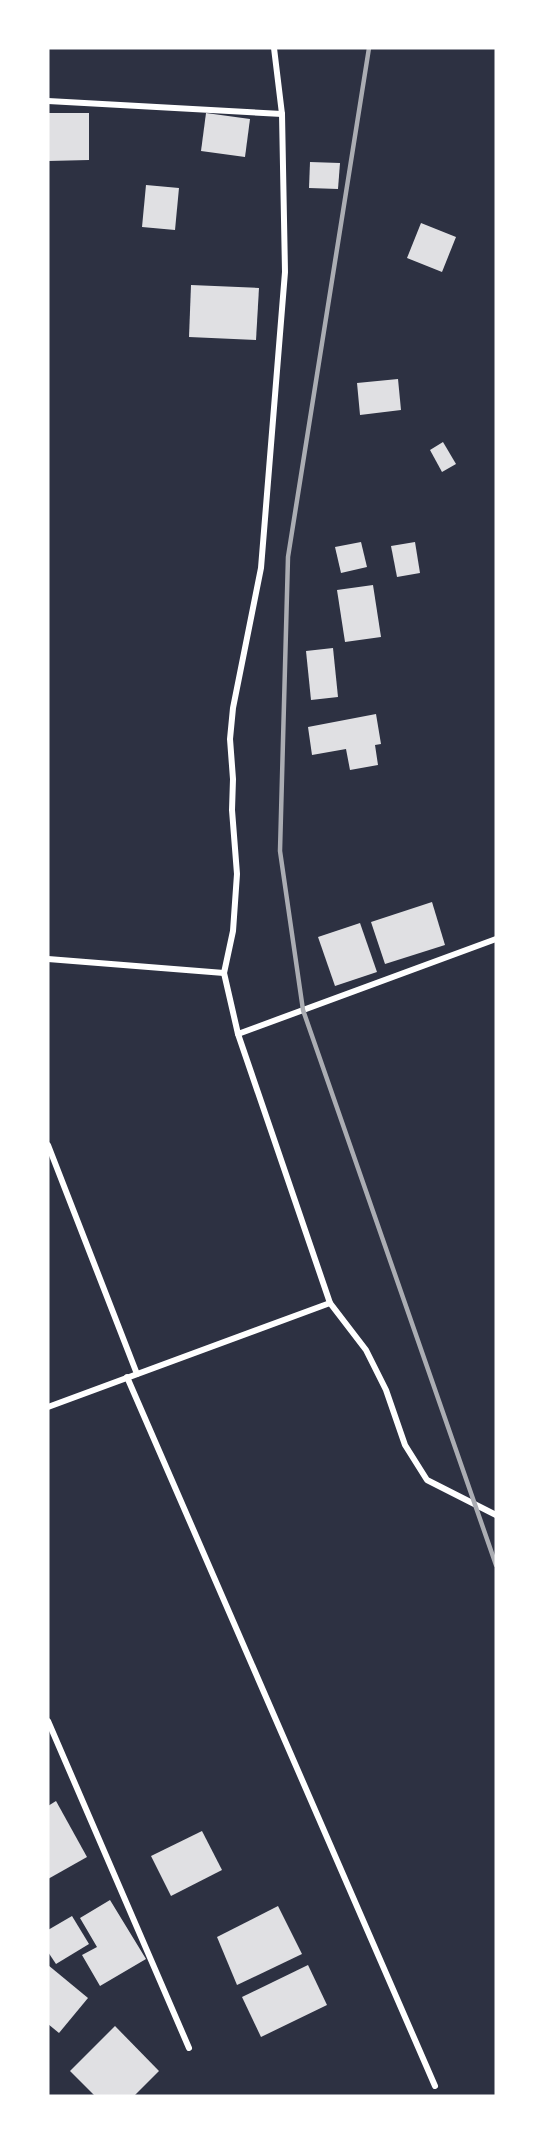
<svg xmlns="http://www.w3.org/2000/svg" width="544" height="2144" viewBox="0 0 544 2144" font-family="'Archivo Narrow',sans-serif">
<rect width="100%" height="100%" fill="#2d3142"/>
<g fill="#e0e0e3">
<path d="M48,113H89V160L48,161Z"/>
<path d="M206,113L250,119L245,157L201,151Z"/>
<path d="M310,162L340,163L338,189L309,188Z"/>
<path d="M146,185L179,188L175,230L142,227Z"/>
<path d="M421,223L456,237L442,272L407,258Z"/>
<path d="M191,285L259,288L256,340L189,337Z"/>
<path d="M398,379L401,410L360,415L357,383Z"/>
<path d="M443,442L456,464L442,472L430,450Z"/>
<path d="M361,542L367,567L341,573L335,547Z"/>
<path d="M415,542L420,573L397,577L391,546Z"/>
<path d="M373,585L381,637L345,642L337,590Z"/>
<path d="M333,648L338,697L311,700L306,651Z"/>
<path d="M376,714L381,744L375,745L378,765L350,770L346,749L312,755L308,727Z"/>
<path d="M432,902L445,945L385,964L371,922Z"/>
<path d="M360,923L377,972L335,986L318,937Z"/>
<path d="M56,1801L87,1857L48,1879V1806Z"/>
<path d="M202,1831L222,1870L171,1896L151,1856Z"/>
<path d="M110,1900L146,1959L100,1986L82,1955L97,1947L80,1918Z"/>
<path d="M278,1906L302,1954L237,1985L217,1937Z"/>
<path d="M72,1916L89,1944L56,1964L48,1952V1930Z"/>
<path d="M48,1965L88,1998L59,2033L48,2024Z"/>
<path d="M308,1965L327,2005L261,2037L242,1997Z"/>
<path d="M115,2026L159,2071L134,2096H95L70,2071Z"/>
</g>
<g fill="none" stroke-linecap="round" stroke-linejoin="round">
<g stroke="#fff" stroke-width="6">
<path d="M274,48L282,114L285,272L261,568L233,708L230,739L233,779L232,810L237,874L233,931L224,973L238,1034L330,1303L366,1350L386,1390L405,1445L427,1480L496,1515"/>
<path d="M48,101L282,114"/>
<path d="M48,959L224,973"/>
<path d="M238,1034L496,939"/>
<path d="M48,1145L137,1374"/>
<path d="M127,1377L435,2086"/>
<path d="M48,1407L330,1303"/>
<path d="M48,1721L189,2048"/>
</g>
<path stroke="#abadb3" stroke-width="4.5" d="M369,48L288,557L280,851L303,1010L496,1565"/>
</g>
<rect width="544" height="2144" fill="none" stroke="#ffffff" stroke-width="99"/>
</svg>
